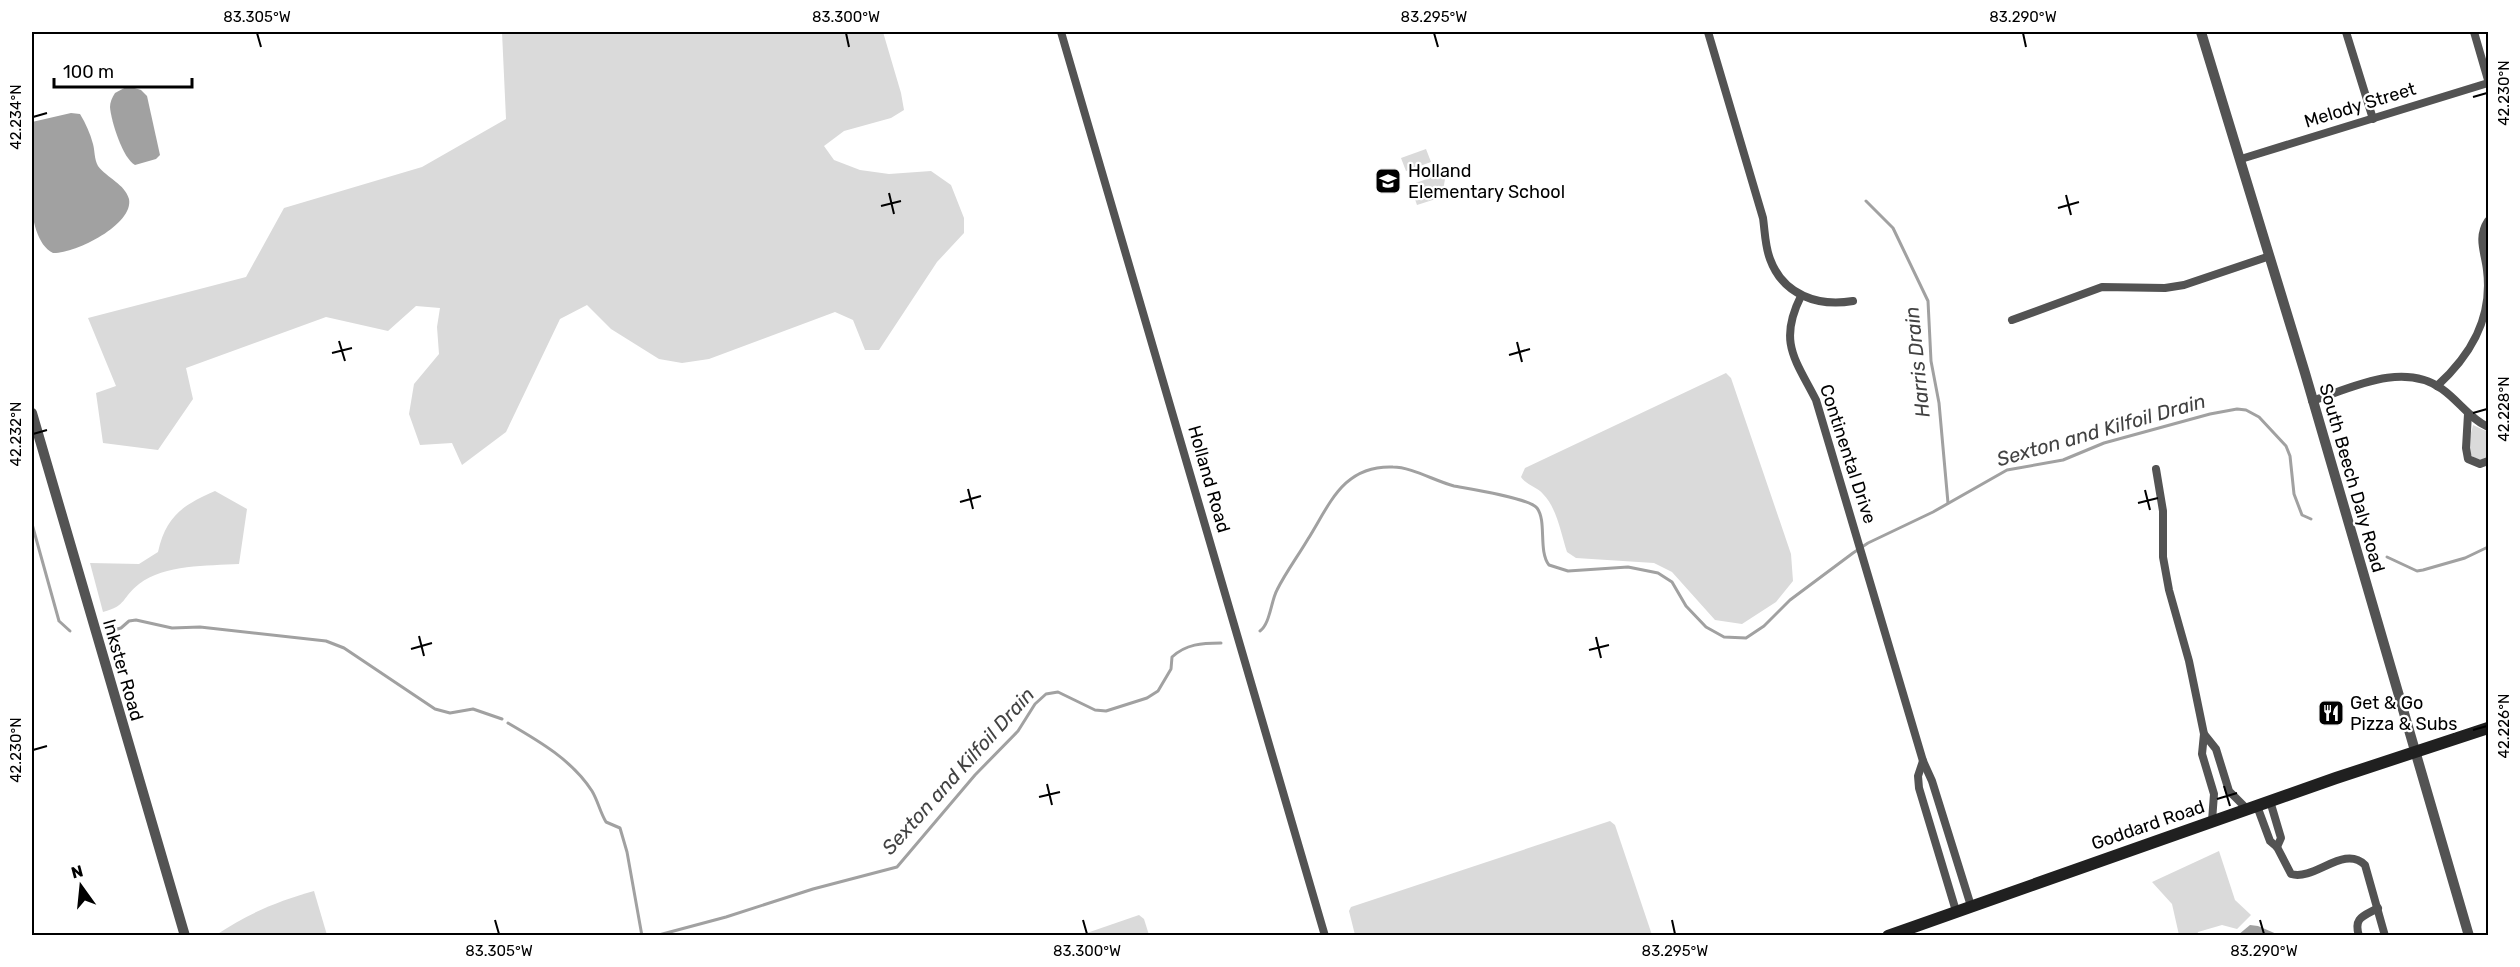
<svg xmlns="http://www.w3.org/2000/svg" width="2520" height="967" viewBox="0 0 2520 967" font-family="Rubik,sans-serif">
<rect width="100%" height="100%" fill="#fff"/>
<g fill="#dadada">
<path d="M502,32H883L901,93L904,110L891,118L844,131L824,146L834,160L860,170L889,174L931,171L951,185L964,218V233L937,262L879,350H865L853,320L835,312L709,359L682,363L659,359L611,329L587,305L560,319L506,432L462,465L452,443L420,445L409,414L414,384L439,354L437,327L440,308L416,306L388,331L326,317L186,368L193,399L158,450L103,443L96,393L116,386L88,318L246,277L284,208L422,167L506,119Z"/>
<path d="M1426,149L1431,162L1406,171L1401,158Z"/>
<path d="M1441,174L1445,179L1442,197L1417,205L1410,185Z"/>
<path d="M1726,373L1731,378L1791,554L1793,581L1776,602L1742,624L1715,620L1672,572L1654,563L1576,558L1567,552C1561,534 1557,508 1543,494C1537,487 1526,485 1521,477L1525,468Z"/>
<path d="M2473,425L2488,432V456L2481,460C2462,456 2470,439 2473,425Z"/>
<path d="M215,491L247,509L239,564C207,566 165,564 139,584C122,597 127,606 103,612L90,563L139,564L158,552C166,516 183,505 215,491Z"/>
<path d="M1610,821L1615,825L1652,935H1355L1349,911L1351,907Z"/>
<path d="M2219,851L2235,900L2251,915L2237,929L2222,925L2198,932L2197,935H2179L2172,904L2152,882Z"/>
<path d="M314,891L327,935H216C247,914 278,901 314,891Z"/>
<path d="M1139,915L1144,919L1149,935H1081Z"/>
</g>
<g fill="#a1a1a1">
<path d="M128,86L141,90L147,96L160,155L156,159L135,165C123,159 111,121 110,107C110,102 112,98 115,93Z"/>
<path d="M71,113L80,114C86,124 90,133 93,144C95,151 94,159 98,166C107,178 125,184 129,199C134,225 74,254 53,253C22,237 31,155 32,122Z"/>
<path d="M2250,925L2258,926L2279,935H2238Z"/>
</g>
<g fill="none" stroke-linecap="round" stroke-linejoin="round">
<g stroke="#a1a1a1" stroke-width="3">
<path d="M1866,201L1893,228L1928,301L1931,361L1939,403L1948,503"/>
<path d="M32,524L59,621L70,631"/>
<path d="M2387,557L2417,571L2423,570L2465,558L2488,547"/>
<path d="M111,631L121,628L129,621L136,620L172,628L200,627L326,641L344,648L435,709L450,713L473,709L502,719"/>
<path d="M1260,631C1270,624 1271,601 1277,590C1286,572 1298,556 1308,539C1330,504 1343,465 1393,467C1411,467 1435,481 1454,486C1470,489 1529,498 1537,508C1547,521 1538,551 1549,565L1568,571L1628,567L1658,573L1672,582L1686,606L1706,627L1724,637L1746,638L1764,626L1790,600L1853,553L1868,543L1933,512L2007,470L2063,460L2104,443L2210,414L2237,409L2246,410L2259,417L2286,446L2290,456L2294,494L2302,515L2311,519"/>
<path d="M508,723C539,741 572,760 592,791C598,801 600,812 606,822L620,828L627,852L642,936"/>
<path d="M655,936L726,917L813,889L897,867L975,775L1018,731L1035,704L1046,694L1058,692L1095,710L1106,711L1147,698L1158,691L1171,669L1172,657C1186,644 1202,643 1221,643"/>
</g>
<g stroke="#535353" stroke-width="8">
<path d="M1061,32L1325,936"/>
<path d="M1708,32L1763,218C1765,232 1765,246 1770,259C1783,295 1818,307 1853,301"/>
<path d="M2346,32L2373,119"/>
<path d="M2474,32L2488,80"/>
<path d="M2241,159L2488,83"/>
<path d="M1801,296C1778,342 1795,359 1816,400L1923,761L1932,781L1971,906"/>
<path d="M2012,320L2102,287L2165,288L2184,285L2270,256"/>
<path d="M2437,386C2471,355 2493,318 2487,270C2485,252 2477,238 2488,221"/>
<path d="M2312,401C2351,388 2403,361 2442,389C2459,401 2469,418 2488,427"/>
<path d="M2468,414L2466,448L2468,459L2480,464L2488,461"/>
<path d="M2156,469L2163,511V557L2169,590L2189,661L2204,734"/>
<path d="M1923,761L1918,776L1919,788L1956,911"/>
<path d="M2270,801L2281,838L2277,847"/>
<path d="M2257,806L2270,841L2277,847L2291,874C2315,881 2344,844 2365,865L2385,936"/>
<path d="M2212,821L2214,794L2202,754L2204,734L2216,749L2229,791L2247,809"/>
<path d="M2359,936C2353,917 2364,916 2378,908"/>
</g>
<g stroke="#535353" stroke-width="10">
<path d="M2201,32L2305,373L2469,936"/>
<path d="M32,413L185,936"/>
</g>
<path stroke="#202020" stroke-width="12" d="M1888,936L2336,778L2488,728"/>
</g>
<path fill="none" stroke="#000" stroke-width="2" d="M257,33L261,47M846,33L849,47M1434,33L1438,47M2023,33L2026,47M2473,97L2487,93M33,117L47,113M889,193L894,214M2066,195L2071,215M881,206L901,201M2058,208L2079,202M339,341L345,361M1517,342L1522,362M332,353L352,348M1509,355L1530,349M2473,413L2487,409M33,434L47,430M968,489L973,509M2145,490L2150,510M960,502L981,496M2138,503L2158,498M419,636L424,656M1596,637L1601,658M411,649L432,643M1589,650L1609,645M2473,730L2487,726M33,750L47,746M1047,784L1052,805M2224,786L2230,806M1039,797L1060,792M2217,799L2237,793M495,920L499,934M1083,920L1087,934M1672,920L1675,934M2260,920L2264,934"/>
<defs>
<g id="school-square" transform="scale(1.35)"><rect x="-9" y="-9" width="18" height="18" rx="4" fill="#000" stroke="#fff"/><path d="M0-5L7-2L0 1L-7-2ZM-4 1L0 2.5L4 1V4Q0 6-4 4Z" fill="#fff"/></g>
<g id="restaurant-square" transform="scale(1.35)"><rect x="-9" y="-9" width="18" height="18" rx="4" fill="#000" stroke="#fff"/><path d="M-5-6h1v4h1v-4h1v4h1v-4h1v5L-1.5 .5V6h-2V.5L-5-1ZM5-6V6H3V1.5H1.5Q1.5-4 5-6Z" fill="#fff"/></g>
</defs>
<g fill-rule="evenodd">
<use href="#school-square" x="1388" y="181"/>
<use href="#restaurant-square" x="2331" y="713"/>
</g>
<g text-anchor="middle" stroke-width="4.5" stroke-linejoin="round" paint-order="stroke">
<g font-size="18" fill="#000" stroke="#fff">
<text transform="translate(2360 105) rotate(-17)" y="6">Melody Street</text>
<text transform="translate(1848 454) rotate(72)" y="6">Continental Drive</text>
<text transform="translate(2352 478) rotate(74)" y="6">South Beech Daly Road</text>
<text transform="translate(1209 479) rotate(74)" y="6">Holland Road</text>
<text transform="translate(123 670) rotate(74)" y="6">Inkster Road</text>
<text transform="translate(2148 825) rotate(-19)" y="6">Goddard Road</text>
</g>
<g font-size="18" fill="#000" stroke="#fff" text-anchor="start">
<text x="1408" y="177">Holland<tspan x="1408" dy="21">Elementary School</tspan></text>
<text x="2350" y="709">Get &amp; Go<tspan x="2350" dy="21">Pizza &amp; Subs</tspan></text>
</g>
<g font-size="20" font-style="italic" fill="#424242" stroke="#fff">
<text transform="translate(1917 362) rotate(-96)" y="7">Harris Drain</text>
<text transform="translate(2101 430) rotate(-16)" y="7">Sexton and Kilfoil Drain</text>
<text transform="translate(958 771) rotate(-48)" y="7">Sexton and Kilfoil Drain</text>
</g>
</g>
<rect width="2520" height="967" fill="none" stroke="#ffffff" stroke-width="66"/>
<g transform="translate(81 886) rotate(345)" stroke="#ffffff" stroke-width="4.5" paint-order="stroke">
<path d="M0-4.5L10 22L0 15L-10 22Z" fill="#000000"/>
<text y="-9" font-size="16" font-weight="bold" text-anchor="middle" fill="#000000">N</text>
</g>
<path d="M54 78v9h138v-9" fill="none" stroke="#000000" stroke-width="3"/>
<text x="63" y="78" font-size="18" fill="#000000" stroke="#ffffff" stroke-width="4.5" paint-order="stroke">100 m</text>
<rect x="33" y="33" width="2454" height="901" fill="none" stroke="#000" stroke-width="2"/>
<g font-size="15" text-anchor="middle" fill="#000">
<text x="257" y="22">83.305°W</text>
<text x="846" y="22">83.300°W</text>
<text x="1434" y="22">83.295°W</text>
<text x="2023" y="22">83.290°W</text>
<text transform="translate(2504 93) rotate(-90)" y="5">42.230°N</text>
<text transform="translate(16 117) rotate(-90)" y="5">42.234°N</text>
<text transform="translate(2504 409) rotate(-90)" y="5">42.228°N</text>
<text transform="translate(16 434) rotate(-90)" y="5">42.232°N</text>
<text transform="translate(2504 726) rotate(-90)" y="5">42.226°N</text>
<text transform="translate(16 750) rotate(-90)" y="5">42.230°N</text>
<text x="499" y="956">83.305°W</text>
<text x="1087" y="956">83.300°W</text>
<text x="1675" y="956">83.295°W</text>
<text x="2264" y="956">83.290°W</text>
</g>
</svg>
